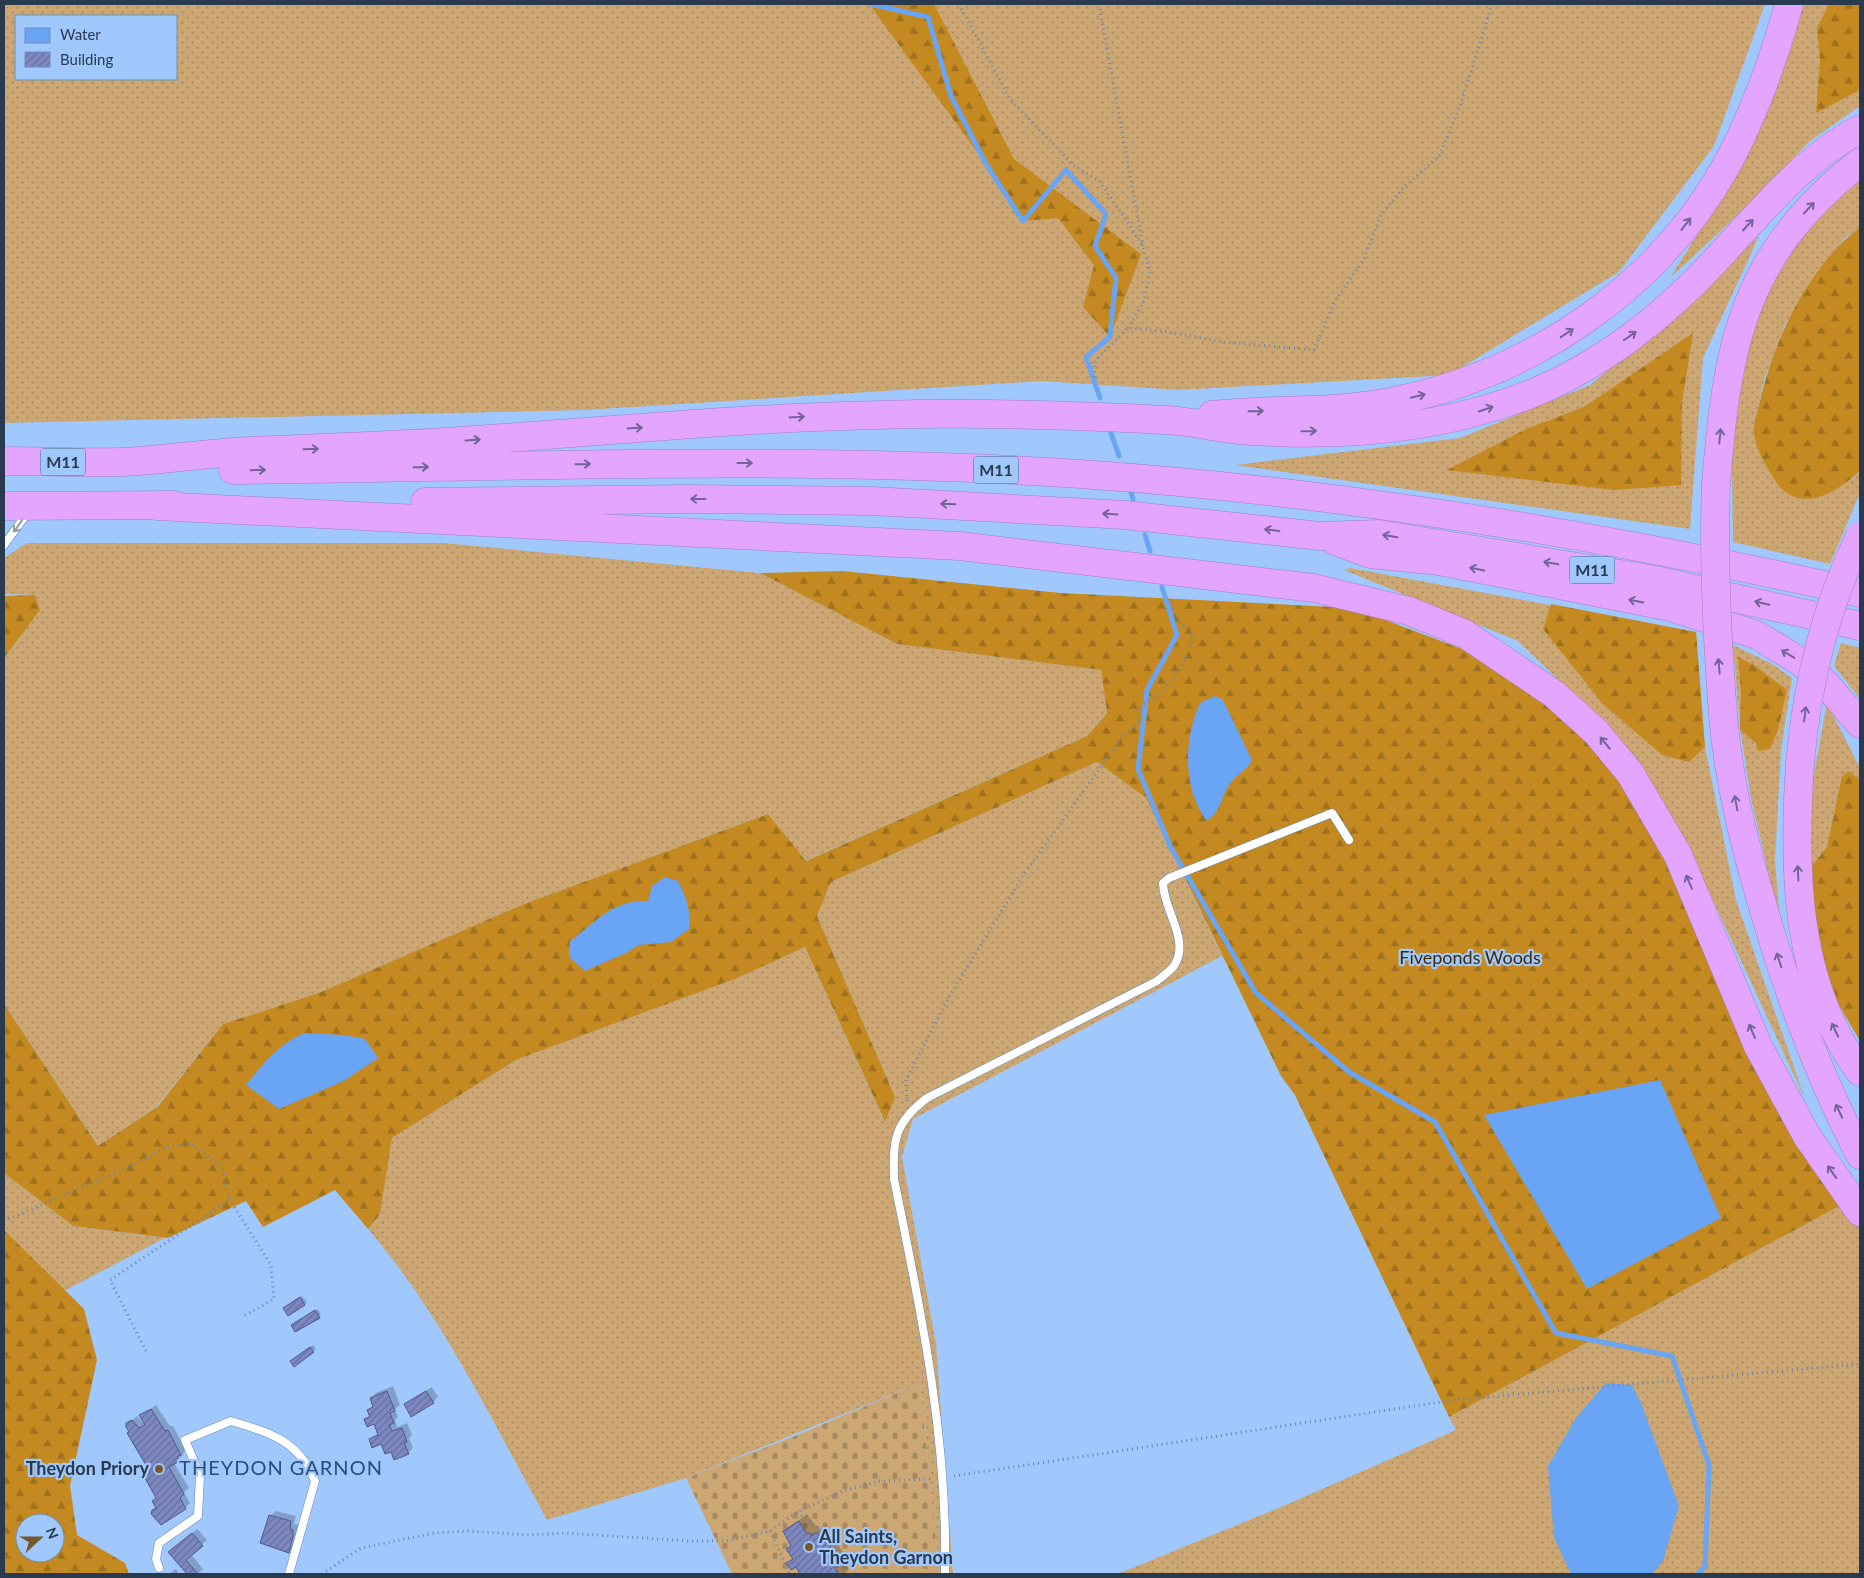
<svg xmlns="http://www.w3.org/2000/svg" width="1864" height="1578" viewBox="0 0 1864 1578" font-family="Lato,sans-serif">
<defs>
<pattern id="grass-dots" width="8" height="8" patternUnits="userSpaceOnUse" patternTransform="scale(1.25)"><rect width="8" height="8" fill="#cca773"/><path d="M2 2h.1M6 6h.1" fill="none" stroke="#a68961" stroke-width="1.8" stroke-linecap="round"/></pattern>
<pattern id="forest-firs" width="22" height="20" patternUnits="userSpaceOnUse" patternTransform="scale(1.25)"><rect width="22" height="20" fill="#c48920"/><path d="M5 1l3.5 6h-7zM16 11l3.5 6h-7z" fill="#9f711e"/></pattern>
<pattern id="cemetery-stones" width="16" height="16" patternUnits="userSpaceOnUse" patternTransform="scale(1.25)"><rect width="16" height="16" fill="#cca773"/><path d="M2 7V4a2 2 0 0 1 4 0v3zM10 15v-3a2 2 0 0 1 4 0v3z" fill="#a68961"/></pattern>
<pattern id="building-hatch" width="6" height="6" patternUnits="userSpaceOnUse" patternTransform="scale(1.25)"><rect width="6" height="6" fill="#7d87c0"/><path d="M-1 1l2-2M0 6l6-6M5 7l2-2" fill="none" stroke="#666f9e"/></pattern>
</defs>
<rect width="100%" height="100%" fill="#a0c8fd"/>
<g fill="url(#grass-dots)" fill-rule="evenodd">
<path d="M4,4H1765L1714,146L1619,272L1449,375L1178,390L1042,381L585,410L4,423ZM16,16H176V79H16Z"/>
<path d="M1799,4H1860V106L1810,141L1739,214L1670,278L1746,156Z"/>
<path d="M1860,175V227L1845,238L1785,325L1764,380L1754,428L1852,479L1860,471V493L1830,564L1733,542L1732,460L1736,393L1750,325L1799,233Z"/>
<path d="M1759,236L1703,358L1690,529L1235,465L1460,438L1590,385L1699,294Z"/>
<path d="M27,543H443L760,573L897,644L1101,670L1107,712L1087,736L805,861L768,814L524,904L321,992L223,1024L157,1106L98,1146L4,1004V658L40,610L35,595L4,594V558Z"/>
<path d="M1350,568L1696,632L1705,747L1736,900L1805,1099L1690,851L1617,736L1518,641L1344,570Z"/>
<path d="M1841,643L1860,648V699L1834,666Z"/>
<path d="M1733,645L1772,664L1792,678L1781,750L1775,860L1780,923L1751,798L1740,729Z"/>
<path d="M1827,703L1860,768V1041L1809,886L1812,784Z"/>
<path d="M1097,762L1146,798L1222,956L913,1119L902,1157L936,1344L953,1574H939L920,1383L686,1478L547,1520C492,1421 442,1315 368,1229L380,1214L392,1138L516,1060L735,979L805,947L884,1121L895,1097L817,916L831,882Z"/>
<path d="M4,1173L73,1226L165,1238L64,1291L4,1230Z"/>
<path d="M1843,1204L1860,1229V1574H1118L1288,1504L1456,1430L1449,1417Z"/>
</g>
<g fill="url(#forest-firs)" fill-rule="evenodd">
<path d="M869,4H934L1014,159L1141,254L1110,337L1083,307L1094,265L1058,218L1023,221L986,164Z"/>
<path d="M1829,4H1860V90L1816,113L1820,59L1817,28Z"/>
<path d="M1860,227V471C1839,490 1806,513 1781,488C1776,483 1772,475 1768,469C1761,457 1753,442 1754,427C1755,418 1758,409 1760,401C1774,338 1809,267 1860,227Z"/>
<path d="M1693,333L1682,402L1681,485L1614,490L1447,470L1526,429L1584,407Z"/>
<path d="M842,571L1061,593L1354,608L1462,649L1552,706L1614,767L1675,867L1843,1204L1449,1417L1295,1095L1281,1076L1146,798L1097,762L831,882L817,916L895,1097L885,1122L805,947L735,979L516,1060L392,1138L380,1214L368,1229L335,1190L263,1227L246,1201L168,1238L73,1226L4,1173V1004L98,1146L158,1106L223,1024L321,992L524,904L768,814L806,861L1087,736L1107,713L1101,670L897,644L760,573Z"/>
<path d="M35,595L40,610L4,658V596Z"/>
<path d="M1551,604L1696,632L1705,747L1689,762L1662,755L1602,703L1543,629Z"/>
<path d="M1738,657L1754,665L1787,690L1778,730L1770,749L1758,751L1756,743L1740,729L1741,693Z"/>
<path d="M1849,771L1860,781V1041L1830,990L1809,886L1810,869L1827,847L1842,776Z"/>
<path d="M4,1230L84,1309L97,1360L70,1486L77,1535L125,1563L129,1574H4ZM25,1523H55V1553H25Z"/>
</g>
<path fill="url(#cemetery-stones)" d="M920,1383L939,1574H732L686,1478L800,1434Z"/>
<g fill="#69a5f4">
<path d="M1215,696L1223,700L1252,760C1247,770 1239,773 1232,781C1221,794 1222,811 1207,821C1182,789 1184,738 1200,703Z"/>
<path d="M665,877L678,881C686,897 691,910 689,929L671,942L639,945L626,953L585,971L569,957L570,941C596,922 613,899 648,901L652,886Z"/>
<path d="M304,1033L343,1035L365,1039L378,1058L344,1081L279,1109L246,1085C264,1062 278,1045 304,1033Z"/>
<path d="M1660,1080L1721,1218L1587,1289L1484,1115Z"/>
<path d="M1606,1383L1632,1385L1641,1403L1679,1506L1663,1561L1652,1574H1571L1554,1537L1548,1466L1576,1418Z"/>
</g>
<g fill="#0003">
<path d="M302,1296L307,1302L305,1304L287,1306Z"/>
<path d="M318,1309L321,1315L319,1317L292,1325Z"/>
<path d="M313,1345L316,1349L313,1351L294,1359Z"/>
<path d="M393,1386L400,1405L395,1409L398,1417L395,1420L397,1427L407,1423L412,1435L409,1438L413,1448L408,1453L392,1450L381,1443L370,1439L379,1433L375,1423L365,1420L370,1414L369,1410L374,1405L371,1398L376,1393Z"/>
<path d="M432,1387L438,1397L433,1402L405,1404Z"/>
<path d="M156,1405L170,1426H173L185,1449L183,1455L174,1463L189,1488L184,1492L190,1503L185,1508L153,1510L157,1507V1497L152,1472L128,1424L137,1416L144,1424L141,1416Z"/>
<path d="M276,1511L296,1516L294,1524L298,1525V1530L294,1546L289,1551L270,1516Z"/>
<path d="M807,1514L815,1525L819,1526V1529L826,1525L831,1534L834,1532L838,1537L835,1540L846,1557L843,1560L849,1569L844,1574H802L796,1565L788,1563L793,1558L788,1549L792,1545L784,1531Z"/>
<path d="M197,1529L207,1540L191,1554L203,1569L197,1574H188L170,1553Z"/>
<path d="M176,1569L179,1574H169Z"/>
</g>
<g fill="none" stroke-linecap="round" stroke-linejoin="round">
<g stroke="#69a5f4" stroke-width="5">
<path d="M870,4L928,17L951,96L986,164L1023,221L1066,170L1106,214L1095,246L1116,278L1110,337L1086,357L1100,398"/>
<path d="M1111,433L1119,456"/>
<path d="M1131,492L1133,499"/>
<path d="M1145,535L1150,551"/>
<path d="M1162,587L1177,635L1147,690L1138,769L1171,848L1256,993L1349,1072L1435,1122L1556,1333L1672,1356L1709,1465L1705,1566L1698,1574"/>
</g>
</g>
<g fill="url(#building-hatch)" stroke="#50588e">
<path d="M300,1297L305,1305L288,1316L283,1308Z"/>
<path d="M315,1310L320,1318L295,1332L291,1325Z"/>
<path d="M310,1347L314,1352L294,1367L290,1361Z"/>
<path d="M387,1391L395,1411L390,1413L394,1423L389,1425L392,1431L402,1428L407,1442L404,1443L409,1454L394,1460L391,1452L385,1454L381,1444L372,1448L369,1439L378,1435L374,1424L367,1427L364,1419L370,1417L367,1410L373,1407L370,1398Z"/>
<path d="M426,1391L434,1403L411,1417L404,1404Z"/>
<path d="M151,1409L165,1431L168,1430L181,1455L178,1456V1462L169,1467L184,1494L180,1498L186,1509L161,1525L151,1514L152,1510L156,1508L152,1501L156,1498L145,1478L150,1472L127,1433L129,1432L126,1427V1423L132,1420L139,1428L145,1425L139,1415Z"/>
<path d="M269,1515L291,1521L290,1529L293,1530V1536L289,1553L260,1543Z"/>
<path d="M799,1521L806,1533H811V1536L817,1532L823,1541L826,1539L831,1546L828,1548L839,1566L835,1568L839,1574H800L796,1567L791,1570L786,1563L793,1559L786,1549L791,1546L783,1531Z"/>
<path d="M192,1533L203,1546L186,1560L198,1574H187L168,1552Z"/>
</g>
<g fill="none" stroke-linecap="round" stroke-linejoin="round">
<g stroke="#6388ba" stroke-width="9">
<g id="service">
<path d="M4,545L28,512"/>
<path d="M159,1568L156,1559L159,1543L198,1516L200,1475L185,1440L231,1421C270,1433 298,1440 315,1481L289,1574"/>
<path d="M945,1574C948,1438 921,1311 894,1179C893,1140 894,1123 927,1098L1157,981C1162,977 1170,971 1174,966C1191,940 1163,910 1163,883L1169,878L1332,813L1349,840"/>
</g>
</g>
<g stroke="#a37fc1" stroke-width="29">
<g id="motorway">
<path d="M1212,415C1272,408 1334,414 1395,401C1536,372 1665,284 1733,153C1757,106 1775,55 1789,4"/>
<path d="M4,461C43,461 83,463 122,462C165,460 207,453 250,451C315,448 381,446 446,442C591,433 734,418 879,415C974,412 1070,415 1165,420C1194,421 1223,430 1253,431C1348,437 1444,429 1533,393C1602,365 1665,315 1715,261C1759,214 1803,159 1860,129"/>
<path d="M233,470C516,467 798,455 1080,474C1344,492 1603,535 1860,593"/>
<path d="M1716,484C1727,343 1743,254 1860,162"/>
<path d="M425,502L689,499L872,501L1125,515L1320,536L1379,534L1650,579L1860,626"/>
<path d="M4,506L174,505"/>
<path d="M157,506L959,546L1314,588L1409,611L1465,634L1554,694L1596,732L1630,773L1678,855L1758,1046L1807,1136L1860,1212"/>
<path d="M1335,541L1370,554L1439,561L1670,607L1757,635L1801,662L1824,682L1860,724"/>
<path d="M1723,714C1728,778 1743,839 1761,900C1786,988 1818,1074 1860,1155"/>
<path d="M1800,763C1793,869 1794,982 1860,1072"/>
</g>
</g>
<g stroke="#6986ad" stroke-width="3" stroke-dasharray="1 4" stroke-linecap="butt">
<path d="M959,4L1010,99L1073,165L1100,182L1133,230L1144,250L1150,271L1144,301L1128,328"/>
<path d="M1099,4L1143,247"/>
<path d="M1095,377L1094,364L1102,354L1128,328L1162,331L1225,342L1314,350L1335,301L1363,261L1381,215L1402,189L1440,155L1460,106L1492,4"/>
<path d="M907,1101L906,1080L949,997L1024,874L1121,739L1139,721V707L1157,696L1174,678L1184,663L1192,643L1191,633L1179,621L1167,597"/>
<path d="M4,1221L133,1165L164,1148L191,1143L222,1167L230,1200L271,1265L274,1299L242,1317"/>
<path d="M146,1351L110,1280L230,1200"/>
<path d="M954,1476L1454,1400L1860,1364"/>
<path d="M797,1512C824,1533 836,1538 843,1574"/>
<path d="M770,1531L790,1574"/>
<path d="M322,1574L361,1548L434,1533L467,1531L530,1535L565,1533L689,1541H726L770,1531L797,1512L843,1491L879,1481L933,1479"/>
</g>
<use href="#service" stroke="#fff" stroke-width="8"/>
<use href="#motorway" stroke="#e4a5ff" stroke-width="28"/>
<g stroke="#a37fc1" stroke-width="29" stroke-linecap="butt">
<g id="motorway-bridge">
<path d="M1716,484C1713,562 1717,637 1723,714"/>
<path d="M1800,763C1807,683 1825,608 1860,536"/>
</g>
</g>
<use href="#motorway-bridge" stroke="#e4a5ff" stroke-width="28"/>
</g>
<defs><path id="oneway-shaft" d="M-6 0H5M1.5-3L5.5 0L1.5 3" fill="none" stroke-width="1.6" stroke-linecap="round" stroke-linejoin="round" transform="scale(1.25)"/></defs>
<g stroke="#746495">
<use href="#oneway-shaft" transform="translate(1809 208) rotate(-47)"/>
<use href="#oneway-shaft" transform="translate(1686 224) rotate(-52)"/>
<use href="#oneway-shaft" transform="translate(1748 225) rotate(-47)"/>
<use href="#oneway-shaft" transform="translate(1567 333) rotate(-33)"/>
<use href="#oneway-shaft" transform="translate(1630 336) rotate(-35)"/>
<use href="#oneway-shaft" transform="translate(1418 396) rotate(-14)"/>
<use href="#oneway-shaft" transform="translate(1486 409) rotate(-19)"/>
<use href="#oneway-shaft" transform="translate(1256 411) rotate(-1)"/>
<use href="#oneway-shaft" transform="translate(797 417) rotate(-3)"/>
<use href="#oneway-shaft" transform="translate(635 428) rotate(-4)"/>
<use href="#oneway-shaft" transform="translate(1309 431) rotate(-1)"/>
<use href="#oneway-shaft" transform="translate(1720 436) rotate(-84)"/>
<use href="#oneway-shaft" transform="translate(473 440) rotate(-4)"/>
<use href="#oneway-shaft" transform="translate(311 449) rotate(-2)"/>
<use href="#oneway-shaft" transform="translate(745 463)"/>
<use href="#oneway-shaft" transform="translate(583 464) rotate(-1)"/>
<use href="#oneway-shaft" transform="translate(421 467) rotate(-1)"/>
<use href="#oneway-shaft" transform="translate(258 470) rotate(-1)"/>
<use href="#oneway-shaft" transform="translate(698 499) rotate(-180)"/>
<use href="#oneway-shaft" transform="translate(948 504) rotate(-178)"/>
<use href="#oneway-shaft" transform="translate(1110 514) rotate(-176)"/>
<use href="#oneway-shaft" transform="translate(1272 530) rotate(-173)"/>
<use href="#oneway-shaft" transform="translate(1390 536) rotate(-171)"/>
<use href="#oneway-shaft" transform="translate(1551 563) rotate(-170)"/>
<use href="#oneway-shaft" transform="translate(1477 569) rotate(-169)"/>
<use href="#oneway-shaft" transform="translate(1636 601) rotate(-169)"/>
<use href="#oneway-shaft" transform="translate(1762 603) rotate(-167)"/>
<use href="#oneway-shaft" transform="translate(1788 654) rotate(-149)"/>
<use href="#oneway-shaft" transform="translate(1719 666) rotate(-95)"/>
<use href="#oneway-shaft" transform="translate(1805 714) rotate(-83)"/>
<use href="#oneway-shaft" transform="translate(1605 743) rotate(-130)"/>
<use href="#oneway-shaft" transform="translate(1736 803) rotate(-101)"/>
<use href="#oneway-shaft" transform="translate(1798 873) rotate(-93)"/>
<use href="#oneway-shaft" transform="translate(1689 882) rotate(-113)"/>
<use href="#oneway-shaft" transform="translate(1779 960) rotate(-108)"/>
<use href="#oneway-shaft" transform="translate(1835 1030) rotate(-115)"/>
<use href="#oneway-shaft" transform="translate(1752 1031) rotate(-113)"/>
<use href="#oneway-shaft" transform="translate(1839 1111) rotate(-115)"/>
<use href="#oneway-shaft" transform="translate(1832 1172) rotate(-125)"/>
</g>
<use stroke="#949ca6" href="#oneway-shaft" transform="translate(18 526) rotate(125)"/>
<g fill="#75582b" stroke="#a0c8fd" stroke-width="2">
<circle cx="159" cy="1469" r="5"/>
<circle cx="809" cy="1547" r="5"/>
</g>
<g text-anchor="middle" stroke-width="4.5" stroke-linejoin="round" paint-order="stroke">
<g fill="#a0c8fd" stroke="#4d6482" stroke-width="1">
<rect x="40.5" y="448.5" width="45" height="27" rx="4"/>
<rect x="973.5" y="456.5" width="45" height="27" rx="4"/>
<rect x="1569.5" y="556.5" width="45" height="27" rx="4"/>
</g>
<g font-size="16" font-weight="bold" fill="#29394e">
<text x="63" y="468">M11</text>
<text x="996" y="476">M11</text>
<text x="1592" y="576">M11</text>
</g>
<g font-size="18" fill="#422a00" stroke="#a0c8fd">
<text x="1470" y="964">Fiveponds Woods</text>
</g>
<g font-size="18" font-weight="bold" fill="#29394e" stroke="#a0c8fd" text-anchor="end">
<text x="149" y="1475">Theydon Priory</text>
<text x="819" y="1543" text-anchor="start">All Saints,<tspan x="819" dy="21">Theydon Garnon</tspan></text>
</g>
<g font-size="20" letter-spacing="1" fill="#2a4d7b" stroke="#a0c8fd">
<text x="281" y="1475">THEYDON GARNON</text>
</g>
</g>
<rect width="1864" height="1578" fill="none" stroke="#29394e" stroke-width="10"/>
<rect x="15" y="15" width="162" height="65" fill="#a0c8fd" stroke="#708fb7"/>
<rect x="25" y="28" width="25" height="15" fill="#69a5f4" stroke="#708fb7"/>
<text x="60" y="40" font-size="15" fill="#29394e">Water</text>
<rect x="25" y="52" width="25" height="15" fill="url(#building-hatch)" stroke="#708fb7"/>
<text x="60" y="65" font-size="15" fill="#29394e">Building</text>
<g transform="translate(40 1538) rotate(69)"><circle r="24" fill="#a0c8fd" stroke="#708fb7"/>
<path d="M0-4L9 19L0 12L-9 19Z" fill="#75582b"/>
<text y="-8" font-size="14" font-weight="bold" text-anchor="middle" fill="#29394e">N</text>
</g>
</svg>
